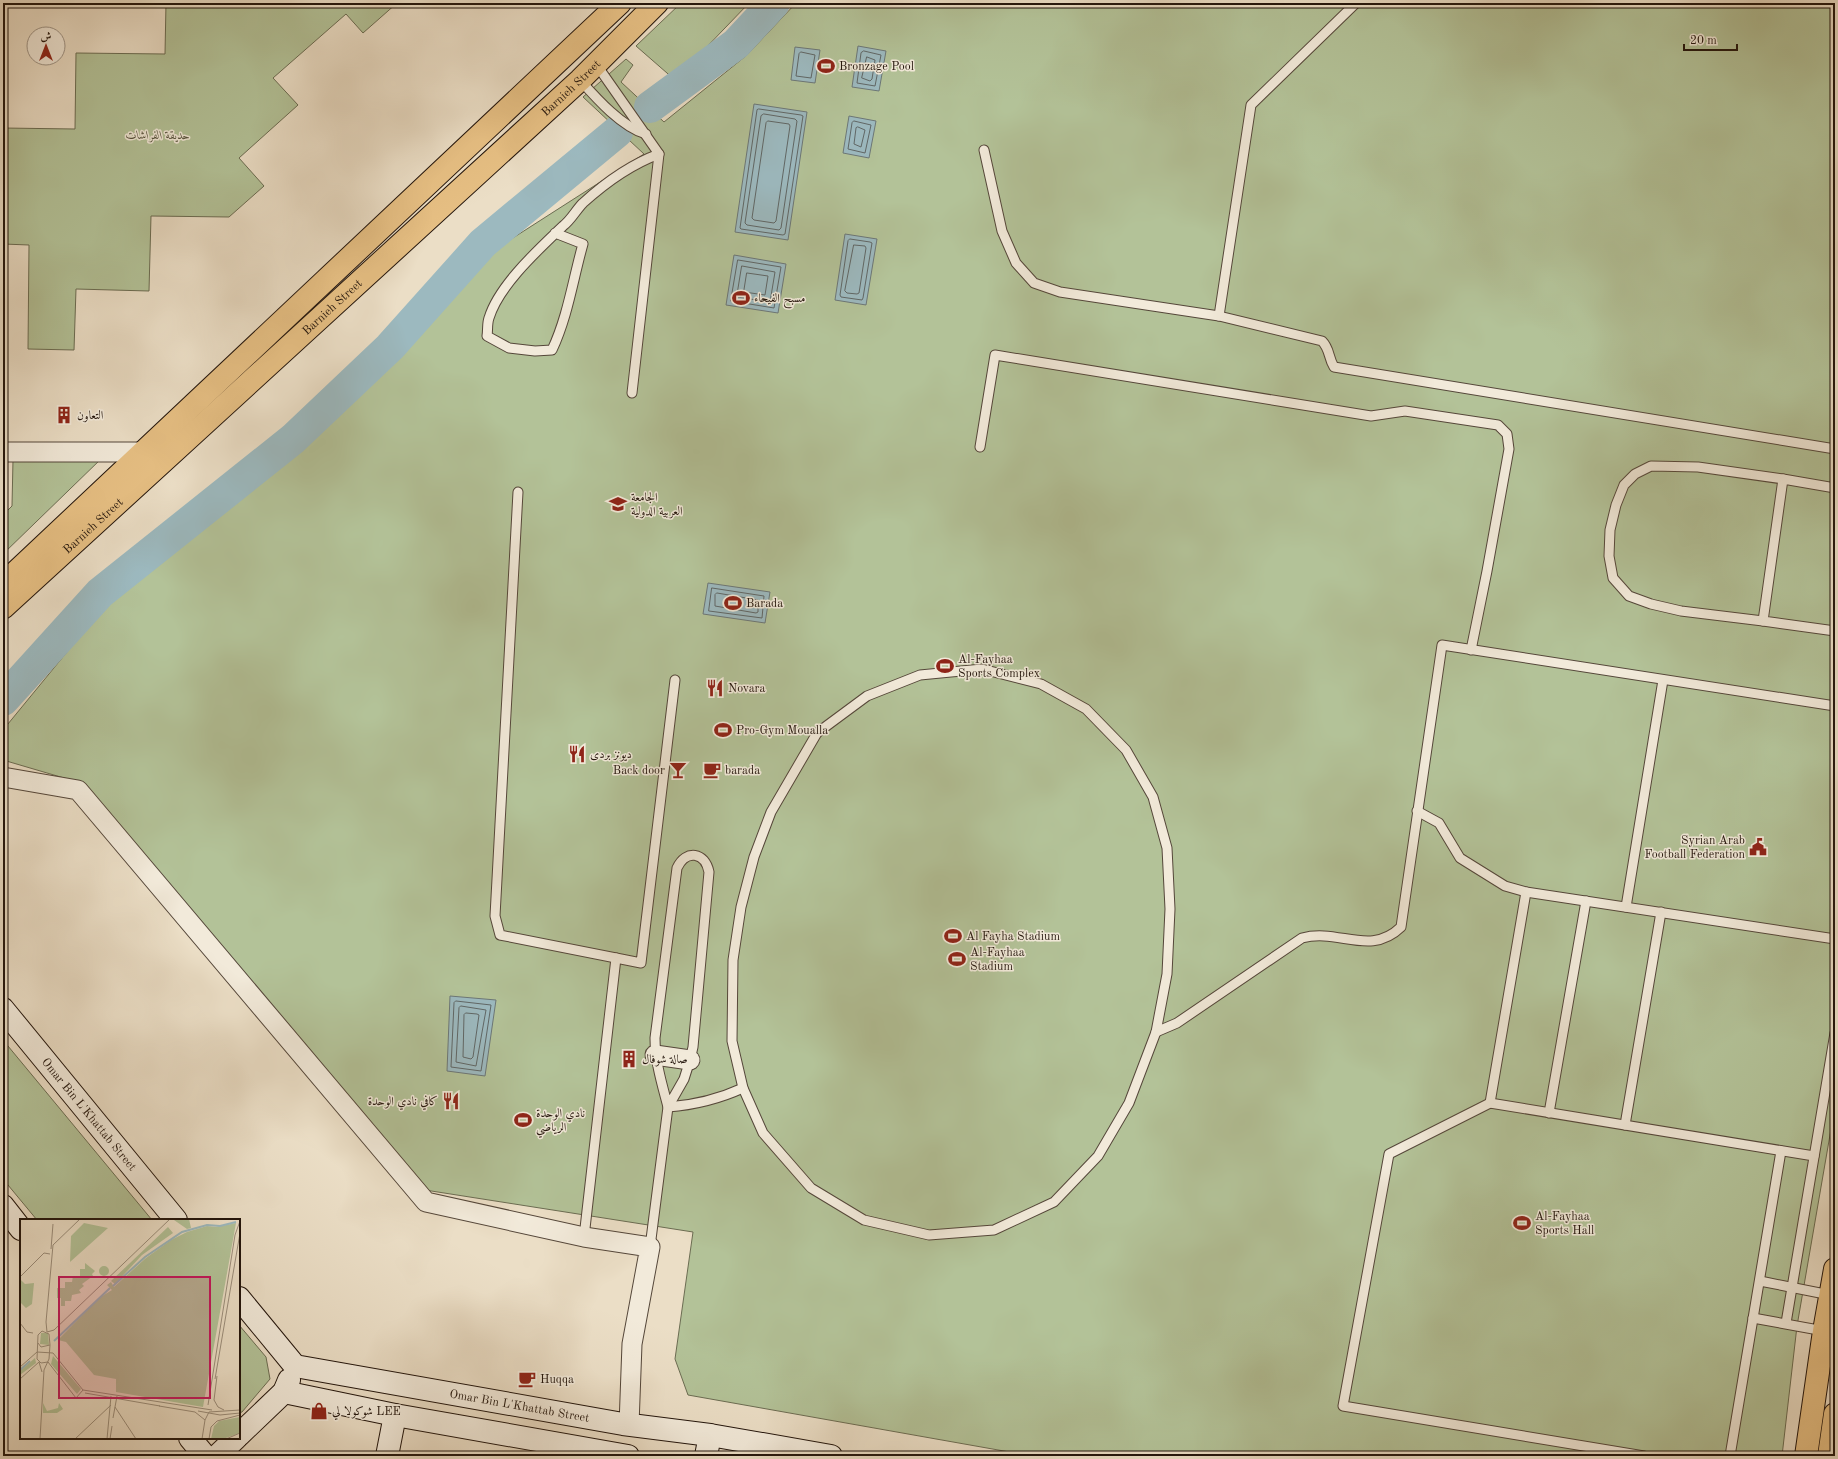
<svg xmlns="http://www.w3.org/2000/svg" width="1838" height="1459" viewBox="0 0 1838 1459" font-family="'Old Standard TT',Amiri,serif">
<rect width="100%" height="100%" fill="#ebdec6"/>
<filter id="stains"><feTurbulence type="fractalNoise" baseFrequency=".005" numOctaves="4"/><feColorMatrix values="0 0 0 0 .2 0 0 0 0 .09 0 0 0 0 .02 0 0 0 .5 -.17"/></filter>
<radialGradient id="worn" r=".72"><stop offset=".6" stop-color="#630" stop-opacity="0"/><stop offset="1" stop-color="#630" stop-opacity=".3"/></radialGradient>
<g fill="#b3c298" stroke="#6b6c52">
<path d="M166,3H397L363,33L346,14L273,78L298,105L239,158L264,186L229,217L151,216L149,291L76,289L74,350L28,349L29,245L3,244V128L75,129L76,53L165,54Z"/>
<path d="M681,3H749L675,80L636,46Z"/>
<path d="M796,3H1835V1106L1797,1326L1782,1456H1032L688,1395L675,1359L693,1232L425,1190L81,783L3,760V730L108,602L301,448L399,355L491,252L644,154L583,97L626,59L633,65L621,82L664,122L747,55Z"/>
<path d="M102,458L3,554V515L12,506L13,460Z"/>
<path d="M3,1040L152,1220H37L3,1179Z"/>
<path d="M239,1325L266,1357L270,1379L242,1412L239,1413Z"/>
</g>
<g fill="#9cb9bf" stroke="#6c7777">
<path d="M858,46L886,51L879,91L852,87Z"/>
<path d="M795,47L820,50L815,83L791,80Z"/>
<path d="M754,104L807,112L788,240L735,232Z"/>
<path d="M849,116L876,121L869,158L843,153Z"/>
<path d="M845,234L877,239L866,305L835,300Z"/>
<path d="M734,255L786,264L778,313L726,305Z"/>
<path d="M708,583L770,592L765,623L703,614Z"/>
<path d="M450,996L496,1000L485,1076L447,1071Z"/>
</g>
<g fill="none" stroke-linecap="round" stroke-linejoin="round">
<g stroke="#606766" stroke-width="1">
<path d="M864,51L881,55L875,86L857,83L861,53Z"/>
<path d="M801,52L815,55L811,78L796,76L799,54Z"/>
<path d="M867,57L875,60L872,79L870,81L862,78Z"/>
<path d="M759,109L801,115L803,116L785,234L783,235L741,229L740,228L757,110Z"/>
<path d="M764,114L795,119L797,121L781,228L779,230L747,225L745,223L761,116Z"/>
<path d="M768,121L789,124L790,126L776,221L774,223L754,220L752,218L766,123Z"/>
<path d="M854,121L871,125L865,153L848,149L852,123Z"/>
<path d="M858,127L865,130L861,147L854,144L856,128Z"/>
<path d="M850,239L870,242L872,243L863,298L862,300L841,297L840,295L848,241Z"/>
<path d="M854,245L865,246L866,248L859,293L857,294L847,293L845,291Z"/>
<path d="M738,260L781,267L774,308L731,301Z"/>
<path d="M742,266L775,272L770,302L737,297Z"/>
<path d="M747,273L768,276L765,295L744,292Z"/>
<path d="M712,588L764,596L762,618L709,611Z"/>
<path d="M717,593L758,600V612L756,613L715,606V595Z"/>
<path d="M456,1001L491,1005L481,1071L451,1067L454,1003Z"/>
<path d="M461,1006L486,1010L476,1066L456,1062L459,1008Z"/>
<path d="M466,1013L477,1014L479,1015L473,1057L471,1059L463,1057L464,1015Z"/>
</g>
<g stroke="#9cb9bf" stroke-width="32">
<path d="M650,107L736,44L774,3"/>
<path d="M3,700L100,593L293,439L390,347L483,243L617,132"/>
</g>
<g stroke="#55473a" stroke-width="11">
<g id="lane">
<path d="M596,64L659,154L632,393"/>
<path d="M580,80C597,99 622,127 646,134"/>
<path d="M984,150L1002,231L1016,263L1034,283L1060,292L1219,316L1322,341C1330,349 1328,357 1334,367L1835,449"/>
<path d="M555,233L583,244C573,279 568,316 552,350L535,351L509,348L487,336C488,330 487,323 489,318C499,285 539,249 563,226C571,220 576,210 583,203C605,183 632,164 659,154"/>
<path d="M1219,316L1251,105L1356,3"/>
<path d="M980,447L995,355L1371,416L1405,411L1498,425L1507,434L1509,449L1487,571L1471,650"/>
<path d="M1835,488L1783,479L1763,621L1835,631"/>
<path d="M518,492L495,916L500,935L616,958"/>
<path d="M1763,621L1681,611L1651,604L1629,596L1613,578L1609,556L1610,530L1616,505L1624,485L1635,474L1651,466L1698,467L1783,479"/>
<path d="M982,669L1041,684L1086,709L1126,750L1153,797L1167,848L1170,909L1167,974L1156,1032L1129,1103L1098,1156L1054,1202L994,1230L929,1235L864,1220L811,1188L763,1133L743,1088L732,1041L733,960L741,907L754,857L771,812L817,733L867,696L920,675Z"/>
<path d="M1417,811L1439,823L1460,858L1505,886L1526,892L1835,939"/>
<path d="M1626,907L1663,680"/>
<path d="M1156,1032L1177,1023L1302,938C1339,928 1370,957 1401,927L1442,645L1835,706"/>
<path d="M1490,1103L1526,892"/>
<path d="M668,1107C695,1105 719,1099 743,1088"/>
<path d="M1549,1113L1586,901"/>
<path d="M1625,1125L1661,912"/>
<path d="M584,1237L616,958L641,963L675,680"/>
<path d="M650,1247L668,1107L684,1079L690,1060L693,1047L709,872C705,852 686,849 677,868L655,1038C655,1062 662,1084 668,1107"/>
<path d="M1760,1281L1830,1295"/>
<path d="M1753,1318L1824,1331"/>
<path d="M1786,1323L1835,1033"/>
<path d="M1644,1456L1343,1406L1389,1154L1490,1103L1814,1156"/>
<path d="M1730,1456L1781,1151"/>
</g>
</g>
<g stroke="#55473a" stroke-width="21">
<g id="street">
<path d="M3,452H143"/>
<path d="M3,777L78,790L426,1202L584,1237L650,1247L632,1344L629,1425"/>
<path d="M655,1055L690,1060"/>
</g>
</g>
<g stroke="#23150c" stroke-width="24">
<g id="secondary">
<path id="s1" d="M3,1009L176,1220"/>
<path d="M3,1206L21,1229"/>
<path id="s2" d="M239,1298L295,1366L623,1424L710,1435L831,1456"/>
<path d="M284,1392L395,1415L628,1456"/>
<path d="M239,1435L284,1392L289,1380"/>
<path d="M190,1438L205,1456"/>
<path d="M217,1456L236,1438"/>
<path d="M387,1456L395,1415"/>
<path d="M706,1456L710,1435"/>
</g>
</g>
<g stroke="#23150c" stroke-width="24">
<g id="primary">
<path d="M3,584L620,3"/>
<path id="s3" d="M3,608L580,80L657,3"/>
<path d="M1806,1456L1824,1331L1835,1269"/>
<path d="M1829,1456L1835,1414"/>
</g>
</g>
<use href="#lane" stroke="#f2eada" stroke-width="9"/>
<use href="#street" stroke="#f2eada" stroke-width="19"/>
<use href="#secondary" stroke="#f2eada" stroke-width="22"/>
<use href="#primary" stroke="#e6bf83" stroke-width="22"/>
</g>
<defs>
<g id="stadium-bare" transform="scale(1.38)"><path d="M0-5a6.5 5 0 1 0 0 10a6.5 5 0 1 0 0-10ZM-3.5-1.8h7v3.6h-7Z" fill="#8f2418" stroke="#f2eada" stroke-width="2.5" paint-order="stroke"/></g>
<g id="building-bare" transform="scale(1.38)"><path d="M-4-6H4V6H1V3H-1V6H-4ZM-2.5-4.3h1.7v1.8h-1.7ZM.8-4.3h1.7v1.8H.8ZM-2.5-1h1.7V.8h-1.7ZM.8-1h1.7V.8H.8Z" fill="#8f2418" stroke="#f2eada" stroke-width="2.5" paint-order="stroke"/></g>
<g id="university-bare" transform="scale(1.38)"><path d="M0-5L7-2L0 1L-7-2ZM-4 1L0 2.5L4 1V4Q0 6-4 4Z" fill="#8f2418" stroke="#f2eada" stroke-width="2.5" paint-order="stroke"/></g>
<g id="restaurant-bare" transform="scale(1.38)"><path d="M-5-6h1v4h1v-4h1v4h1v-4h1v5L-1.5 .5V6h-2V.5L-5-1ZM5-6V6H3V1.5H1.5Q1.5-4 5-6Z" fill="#8f2418" stroke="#f2eada" stroke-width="2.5" paint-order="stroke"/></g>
<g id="bar-bare" transform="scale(1.38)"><path d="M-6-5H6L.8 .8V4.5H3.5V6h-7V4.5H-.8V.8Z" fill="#8f2418" stroke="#f2eada" stroke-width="2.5" paint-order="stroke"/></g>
<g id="cafe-bare" transform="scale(1.38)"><path d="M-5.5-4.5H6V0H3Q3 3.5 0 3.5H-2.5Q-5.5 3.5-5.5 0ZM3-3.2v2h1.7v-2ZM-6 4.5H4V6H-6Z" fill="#8f2418" stroke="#f2eada" stroke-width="2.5" paint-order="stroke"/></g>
<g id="civic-bare" transform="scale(1.38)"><path d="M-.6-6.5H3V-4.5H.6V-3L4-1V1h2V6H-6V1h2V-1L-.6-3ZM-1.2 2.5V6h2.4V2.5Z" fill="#8f2418" stroke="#f2eada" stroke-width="2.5" paint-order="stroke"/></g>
<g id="shop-bare" transform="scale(1.38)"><path d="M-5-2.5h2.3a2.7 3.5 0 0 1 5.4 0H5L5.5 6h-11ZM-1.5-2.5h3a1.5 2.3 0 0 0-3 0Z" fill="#8f2418" stroke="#f2eada" stroke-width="2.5" paint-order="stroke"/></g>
</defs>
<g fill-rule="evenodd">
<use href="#stadium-bare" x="826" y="66"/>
<use href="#stadium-bare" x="741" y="298"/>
<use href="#building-bare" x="64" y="415"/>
<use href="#university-bare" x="618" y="504"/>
<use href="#stadium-bare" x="733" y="603"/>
<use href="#stadium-bare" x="945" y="666"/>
<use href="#restaurant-bare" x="715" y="688"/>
<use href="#stadium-bare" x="723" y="730"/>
<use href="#restaurant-bare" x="577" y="754"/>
<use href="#bar-bare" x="678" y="770"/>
<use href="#cafe-bare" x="712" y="770"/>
<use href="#civic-bare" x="1758" y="847"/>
<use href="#stadium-bare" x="953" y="936"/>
<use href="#stadium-bare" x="957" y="959"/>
<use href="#building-bare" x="629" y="1059"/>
<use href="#restaurant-bare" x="451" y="1101"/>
<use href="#stadium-bare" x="523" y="1120"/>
<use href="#stadium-bare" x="1522" y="1223"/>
<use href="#cafe-bare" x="527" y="1379"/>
<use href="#shop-bare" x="319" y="1411"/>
</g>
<g text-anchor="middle" stroke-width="3" stroke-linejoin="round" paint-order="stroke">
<g font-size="12" fill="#23150c" stroke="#f2eada" text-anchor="start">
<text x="839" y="70">Bronzage Pool</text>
<text x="754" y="302">مسبح الفيحاء</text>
<text x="77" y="419">التعاون</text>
<text x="631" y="501">الجامعة<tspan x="631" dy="14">العربية الدولية</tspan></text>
<text x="746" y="607">Barada</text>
<text x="958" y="663">Al-Fayhaa<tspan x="958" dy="14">Sports Complex</tspan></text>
<text x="728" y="692">Novara</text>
<text x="736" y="734">Pro-Gym Moualla</text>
<text x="590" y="758">ديونز بردى</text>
<text x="665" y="774" text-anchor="end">Back door</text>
<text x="725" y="774">barada</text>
<text x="1745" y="844" text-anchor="end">Syrian Arab<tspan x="1745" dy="14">Football Federation</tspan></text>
<text x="966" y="940">Al Fayha Stadium</text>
<text x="970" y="956">Al-Fayhaa<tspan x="970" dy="14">Stadium</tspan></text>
<text x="642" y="1063">صالة شوفال</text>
<text x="438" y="1105" text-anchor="end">كافي نادي الوحدة</text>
<text x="536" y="1117">نادي الوحدة<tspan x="536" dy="14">الرياضي</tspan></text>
<text x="1535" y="1220">Al-Fayhaa<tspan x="1535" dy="14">Sports Hall</tspan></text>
<text x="540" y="1383">Huqqa</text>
<text x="332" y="1415">شوكولا لي LEE</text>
</g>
<g font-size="12" fill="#23150c" stroke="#f2eada">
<text dy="4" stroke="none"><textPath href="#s3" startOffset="770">Barnieh Street</textPath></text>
<text dy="4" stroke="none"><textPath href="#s3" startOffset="446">Barnieh Street</textPath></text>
<text dy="4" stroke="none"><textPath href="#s3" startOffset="122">Barnieh Street</textPath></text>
<text dy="4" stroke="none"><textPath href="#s1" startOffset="136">Omar Bin L'Khattab Street</textPath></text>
<text dy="4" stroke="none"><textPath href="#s2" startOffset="316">Omar Bin L'Khattab Street</textPath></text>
</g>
<g font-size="12" font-style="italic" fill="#55523d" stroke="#f2eada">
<text x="158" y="139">حديقة الفراشات</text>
</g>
</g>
<g transform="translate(20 1219)">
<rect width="220" height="220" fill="#ebdec6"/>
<path d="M169,0L171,9L167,10L154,1ZM64,4L88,9L50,43L51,17ZM216,4L183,188L96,173V160L74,156L46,123L38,121L79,79L92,71L87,66L91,63L94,68L126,39L151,21L167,13L187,7L196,8ZM148,8L153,14L122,36L95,65L91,62ZM65,44L75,52L72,55L73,57L62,65L64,67L59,71L61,74L52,76L51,82H45V87H41V79H37V69H45V63H52L53,57H60V50H65ZM79 52a5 5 0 1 1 10 0a5 5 0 1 1-10 0ZM0,60L5,65L14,64L12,85L6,89L0,83ZM21,114H28L29,126L20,125ZM33,137L61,170L57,175L31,145ZM15,139L16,144L0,156V152ZM23,184L27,192L38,189L39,184L43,190L37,194H23ZM220,198V214L203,220H191L194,207L199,202Z" fill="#b3c298"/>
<path fill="none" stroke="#9cb9bf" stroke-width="2" d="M93,67L125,38L162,13L187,6L200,7L216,3M34,122L90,69M0,151L10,142"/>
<path fill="none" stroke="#9b8e7c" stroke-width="1" d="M60,0L33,26L26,103L27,113L34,111L150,0M31,30L33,5M0,58L24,34L30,35M0,104L7,113L13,114M18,124L21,128L30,126M28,143L56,179L63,171M0,148L17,133L33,134L63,171L192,191M197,157L194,181L198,188L204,191M0,160L19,143L22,153M195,160L220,14M65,174L140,187M188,186L215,16L220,2M139,187L175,193L185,201M95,188L116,220M178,192L200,196L220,194M93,199L97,177M20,220L24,151L29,140L30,126L29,115L22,112L18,116L17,140L21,144L28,143M55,220L91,186M87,220L91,177M90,220L92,207M182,220L185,201L189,193L220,191M189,220L191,208L197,202L220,196M206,220L220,214"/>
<path fill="#c2185b" fill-opacity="0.15" stroke="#c2185b" stroke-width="2" d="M39,58H190V179H39Z"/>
<rect width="220" height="220" fill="none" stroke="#23150c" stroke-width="2"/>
</g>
<rect width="1838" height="1459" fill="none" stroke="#ebdec6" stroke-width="16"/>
<rect x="4" y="4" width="1830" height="1451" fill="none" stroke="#23150c" stroke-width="2"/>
<rect x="8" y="8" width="1822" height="1443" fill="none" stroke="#23150c"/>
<g transform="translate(46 46)"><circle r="19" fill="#f2eada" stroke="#9f9588"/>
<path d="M0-3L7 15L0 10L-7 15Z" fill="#8f2418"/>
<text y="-6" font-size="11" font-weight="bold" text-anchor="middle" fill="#23150c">ش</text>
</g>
<path d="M1684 44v6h53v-6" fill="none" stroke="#23150c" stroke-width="2"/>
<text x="1690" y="44" font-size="12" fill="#23150c" stroke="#f2eada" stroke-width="3" paint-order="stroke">20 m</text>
<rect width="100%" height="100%" filter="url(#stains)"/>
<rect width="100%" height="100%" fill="url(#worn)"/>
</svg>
